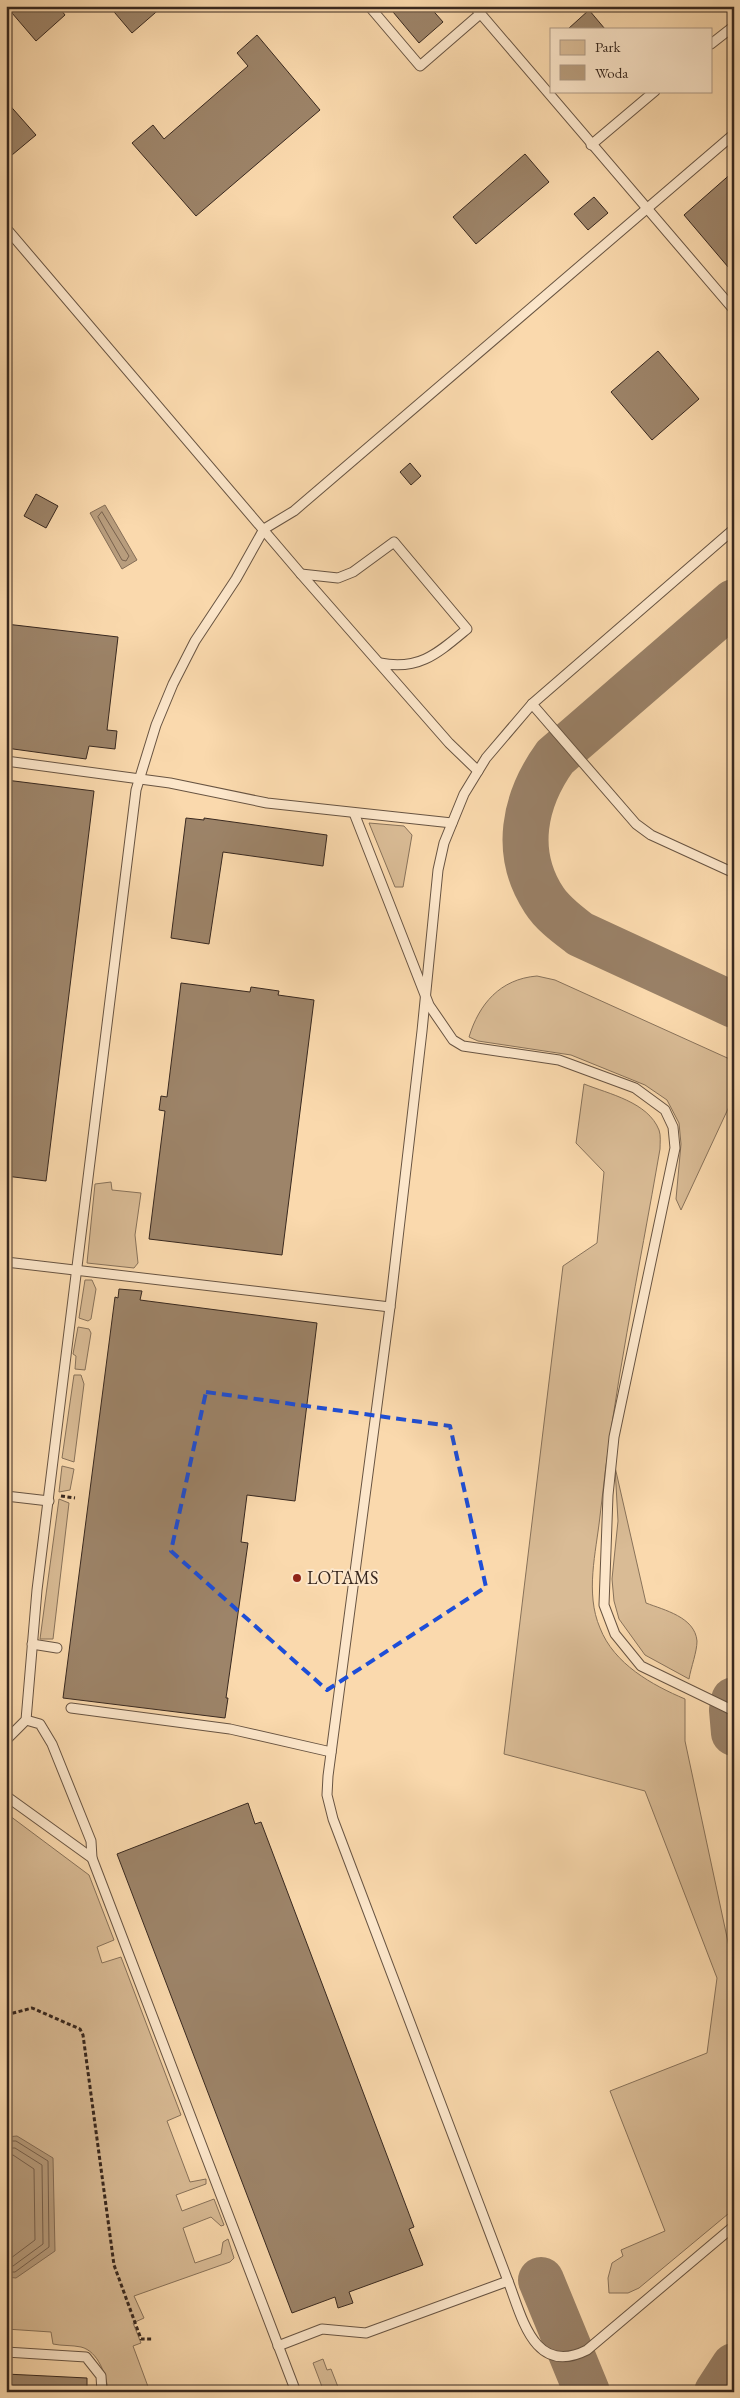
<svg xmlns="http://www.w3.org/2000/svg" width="740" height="2398" viewBox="0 0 740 2398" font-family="'EB Garamond',serif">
<rect width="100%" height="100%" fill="#fad9ad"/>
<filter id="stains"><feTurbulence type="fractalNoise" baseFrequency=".004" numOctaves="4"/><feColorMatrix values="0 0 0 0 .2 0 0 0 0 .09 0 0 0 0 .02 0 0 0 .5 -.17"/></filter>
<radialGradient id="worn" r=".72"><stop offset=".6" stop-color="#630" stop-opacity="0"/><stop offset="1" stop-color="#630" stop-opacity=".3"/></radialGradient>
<g fill="#d9bb95" stroke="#88725a">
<path d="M369,823L404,826L412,835L403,887H395Z"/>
<path d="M537,976L555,980L734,1061V1096L681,1210L676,1199L681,1144L679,1123L667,1100L645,1085L571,1055L478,1041L469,1037C479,1004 500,979 537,976Z"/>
<path d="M584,1084C609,1094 648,1102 659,1130C661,1135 660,1143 660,1149C639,1271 613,1393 600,1516C596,1553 585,1593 600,1628C614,1664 652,1685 685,1699V1741L734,1970V2209L639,2288L628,2293H609L608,2278L612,2263L623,2256L621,2250L665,2231L610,2091L707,2053L717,1978L645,1791L504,1754L563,1266L597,1243L604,1172L576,1143Z"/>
<path d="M111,1182L112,1190L141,1193L135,1235L138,1263L134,1268L87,1263L95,1184Z"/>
<path d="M85,1280H92L96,1289L91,1319L88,1321L79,1318Z"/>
<path d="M78,1327L89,1329L91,1333L85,1370L75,1369L76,1356L73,1354Z"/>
<path d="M74,1375H81L84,1384L74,1462L62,1458Z"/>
<path d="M62,1466L74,1469L70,1490L59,1492Z"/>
<path d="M615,1467L646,1603C664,1610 695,1617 697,1641C697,1652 691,1667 689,1679L645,1655L619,1619L614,1601L612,1579L618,1521Z"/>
<path d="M59,1499L69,1503L53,1639H40Z"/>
<path d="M6,1813L89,1875L114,1940L97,1947L102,1963L121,1957L181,2115L167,2121L190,2182L206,2179V2184L176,2195L182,2211L214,2199L224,2225L221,2226L211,2217L183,2228L195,2263L221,2254L223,2242L228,2239L234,2258L230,2262L134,2296L144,2318L133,2323L141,2343L133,2346L150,2392H108C107,2376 98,2351 81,2347C72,2345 62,2346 53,2344L51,2332L6,2329Z"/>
<path d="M323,2359L327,2370L331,2369L340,2392H324L313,2363Z"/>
</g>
<g fill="#b89d7d" stroke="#856e57">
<path d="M105,505L137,560L122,569L90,513Z"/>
<path d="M17,2136L53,2158L55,2251L16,2278L6,2277V2137Z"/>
</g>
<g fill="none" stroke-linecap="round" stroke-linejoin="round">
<g stroke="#78624e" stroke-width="1">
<path d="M102,512L129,556L126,561L122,560L98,517Z"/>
<path d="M6,2141H16L48,2161L49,2247L15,2272H6"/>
<path d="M6,2148H15L42,2165L43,2244L13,2266H6"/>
<path d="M6,2155H13L34,2169L35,2240L11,2258H6"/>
</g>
<g stroke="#998066" stroke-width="46">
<path d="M734,602L555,757C524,800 513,853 544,900C553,914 567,924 580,934L734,1005"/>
<path d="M734,1700L732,1710L734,1733"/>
<path d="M541,2280L587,2392"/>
<path d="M717,2392L734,2366"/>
</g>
</g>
<g fill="#9d8469" stroke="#38281f">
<path d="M6,6H58L65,15L36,41Z"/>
<path d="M109,6H163L132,33Z"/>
<path d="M388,6H429L443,22L419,43Z"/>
<path d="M589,10L605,29H568Z"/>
<path d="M257,35L320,110L196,216L132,143L153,125L164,139L248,66L237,53Z"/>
<path d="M6,101L36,135L6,160Z"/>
<path d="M525,154L549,182L476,244L453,217Z"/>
<path d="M734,171V274L684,215Z"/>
<path d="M594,197L608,213L588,230L574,214Z"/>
<path d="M658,351L699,399L652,440L611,392Z"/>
<path d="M410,463L421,476L411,485L400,472Z"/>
<path d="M36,494L58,506L46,528L24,516Z"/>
<path d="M6,624L118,637L107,730L117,731L115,749L89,746L86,759L6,748Z"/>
<path d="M6,780L94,791L46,1181L6,1176Z"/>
<path d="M186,818L204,820V818L327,835L323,866L223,852L209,944L171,938Z"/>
<path d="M181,983L250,992L251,987L279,991L278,995L314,1000L282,1255L149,1239L165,1111L159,1110L161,1096L167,1097Z"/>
<path d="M119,1289L142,1291L140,1300L317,1323L295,1501L247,1495L241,1542L248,1543L226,1698H228L225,1718L63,1698L115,1297L118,1298Z"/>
<path d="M248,1803L255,1824L261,1822L414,2227L409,2229L423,2265L349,2292L353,2303L338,2308L335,2297L292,2313L117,1854Z"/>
<path d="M6,2374L87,2378V2392H6Z"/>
</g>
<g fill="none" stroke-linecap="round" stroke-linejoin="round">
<g stroke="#685442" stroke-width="11">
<g id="lane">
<path d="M369,6L420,66L480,14"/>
<path d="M474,6L734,310"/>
<path d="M711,44L734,26"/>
<path d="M591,145L655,91"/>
<path d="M6,228L301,574L449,743L478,771"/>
<path d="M734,529L532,704L486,758L464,794L444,843L438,870L422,1031L390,1307L328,1776L327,1795L333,1819L508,2281C522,2317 534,2377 587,2350L734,2226"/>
<path d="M301,574L338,578L353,572L394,542L467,629C438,653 419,671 380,663"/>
<path d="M532,704L636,824L651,835L734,873"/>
<path d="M6,761L170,783L267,803L452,823"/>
<path d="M354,813L429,1005L453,1040L463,1046L559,1060L635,1088L665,1110L673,1127L675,1148L614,1437L608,1495L604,1605L615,1634L641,1666L734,1711"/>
<path d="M6,1262L390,1307"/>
<path d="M6,1496L49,1501"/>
<path d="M32,1644L57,1648"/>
<path d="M71,1708L230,1729L331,1752"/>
<path d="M26,1720L40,1724L52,1744L91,1841L92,1858L296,2392"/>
<path d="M6,1740L26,1720L37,1590L136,790L156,725L173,684L195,641L236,579L264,529L294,511L734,134"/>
<path d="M6,1796L92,1858"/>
<path d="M278,2346L322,2329L366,2333L508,2281"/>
<path d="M6,2352L86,2357L101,2376L102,2392"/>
</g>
</g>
<g stroke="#38281f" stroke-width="3" stroke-dasharray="4 2.5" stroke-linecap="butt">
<path d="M61,1496L75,1498"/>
<path d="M6,2015L32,2008L80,2029L83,2035L114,2265L141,2339H152"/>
</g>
<use href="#lane" stroke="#fce6ca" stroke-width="9"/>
</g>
<path fill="none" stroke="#1d4ed8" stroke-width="4" stroke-dasharray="10 6" stroke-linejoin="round" d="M206,1392L450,1426L486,1587L327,1690L171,1551Z"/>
<circle fill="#8f2418" stroke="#fce6ca" stroke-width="2" cx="297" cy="1578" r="5"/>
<g text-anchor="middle" stroke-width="4" stroke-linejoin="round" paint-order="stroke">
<g font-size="18" fill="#38281f" stroke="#fce6ca" text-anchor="start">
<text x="307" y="1584">LOTAMS</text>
</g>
</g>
<rect width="740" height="2398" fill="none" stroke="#fad9ad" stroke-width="25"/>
<rect x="8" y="8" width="725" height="2383" fill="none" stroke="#38281f" stroke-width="2.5"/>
<rect x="12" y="12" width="715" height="2373" fill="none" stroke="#38281f"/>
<rect x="550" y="28" width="162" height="65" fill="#fce6ca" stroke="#ae9a86"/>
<rect x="560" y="40" width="25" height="15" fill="#d9bb95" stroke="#ae9a86"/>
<text x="595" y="52" font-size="15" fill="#38281f">Park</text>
<rect x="560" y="65" width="25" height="15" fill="#b89d7d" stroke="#ae9a86"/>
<text x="595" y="78" font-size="15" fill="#38281f">Woda</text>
<rect width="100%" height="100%" filter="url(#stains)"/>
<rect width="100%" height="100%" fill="url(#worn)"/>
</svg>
